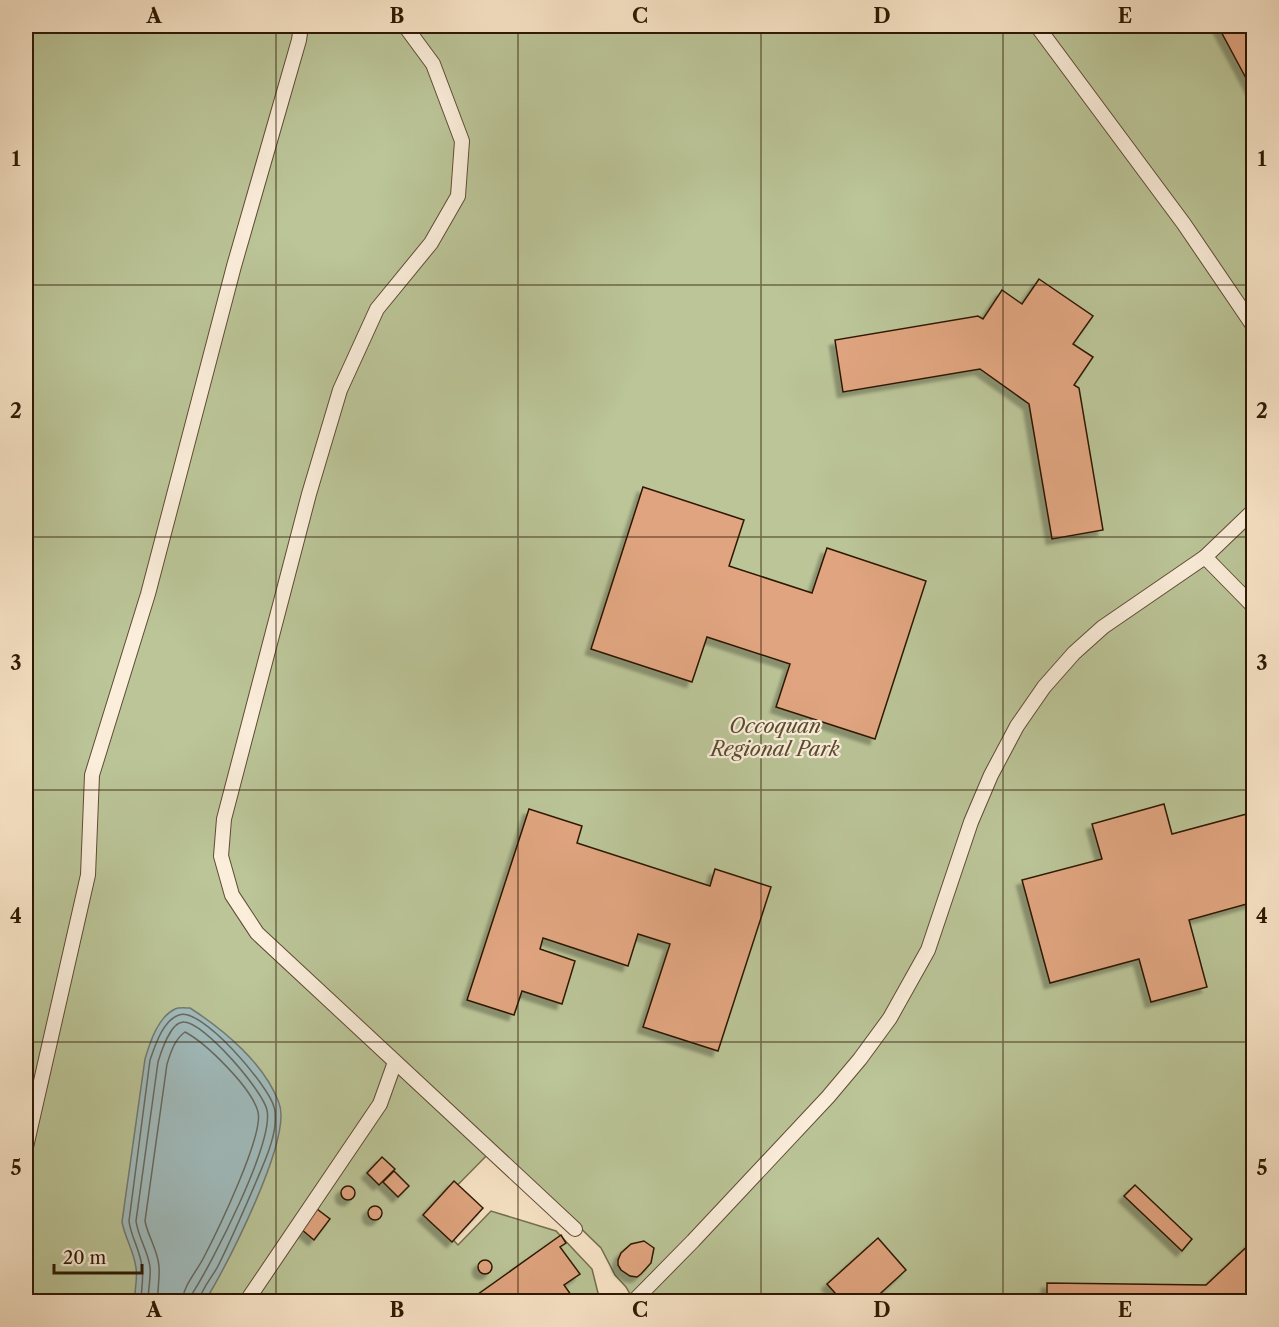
<svg xmlns="http://www.w3.org/2000/svg" width="1279" height="1327" viewBox="0 0 1279 1327" font-family="'Libre Caslon Text',serif">
<defs>
<filter id="shadow"><feDropShadow dx="-5.5" dy="5.5" stdDeviation="1.5" flood-color="#0004"/></filter>
</defs>
<rect width="100%" height="100%" fill="#f9e5c8"/>
<filter id="stains"><feTurbulence type="fractalNoise" baseFrequency=".00333" numOctaves="4"/><feColorMatrix values="0 0 0 0 .2 0 0 0 0 .09 0 0 0 0 .02 0 0 0 .5 -.17"/></filter>
<radialGradient id="worn" r=".72"><stop offset=".6" stop-color="#630" stop-opacity="0"/><stop offset="1" stop-color="#630" stop-opacity=".3"/></radialGradient>
<path fill="#bbc598" stroke="#746e4d" stroke-width="1.5" d="M26,26H1253V1301H634L626,1287L615,1275L601,1248L496,1146L429,1214L458,1245L491,1211L556,1231L592,1269L600,1301H26Z"/>
<path fill="#a1bdbf" stroke="#737b73" stroke-width="1.5" d="M190,1008C224,1030 265,1064 279,1103C293,1138 227,1264 207,1298L201,1301H135C134,1290 138,1279 136,1268C134,1251 125,1238 122,1222L145,1059C150,1042 158,1017 175,1009C179,1007 186,1008 190,1008Z"/>
<g fill="none" stroke-linecap="round" stroke-linejoin="round">
<g stroke="#676a60" stroke-width="1.5">
<path d="M141,1302C141,1290 144,1278 142,1268C141,1251 131,1238 129,1221L150,1060C155,1046 163,1020 179,1015C201,1006 269,1086 274,1107C276,1112 275,1120 275,1125C273,1144 263,1165 256,1182C244,1210 232,1238 218,1266C213,1276 200,1290 199,1302"/>
<path d="M148,1302C148,1290 151,1278 150,1267C148,1251 138,1237 136,1221L158,1062C161,1052 171,1021 184,1022C204,1022 263,1091 267,1110C274,1143 212,1263 192,1294L191,1302"/>
<path d="M158,1302C157,1290 160,1278 159,1267C158,1250 148,1237 145,1221L167,1064C171,1052 174,1040 185,1032C206,1043 252,1088 258,1112C264,1135 217,1232 204,1257C197,1271 183,1286 182,1302"/>
</g>
</g>
<g fill="#e0a580" stroke="#2d1802" stroke-width="1.5" filter="url(#shadow)">
<path d="M1218,26H1254V93Z"/>
<path d="M1039,279L1093,316L1073,344L1093,357L1074,385L1079,388L1103,530L1052,539L1029,404L980,369L843,392L835,340L978,316L983,319L1002,290L1022,304Z"/>
<path d="M643,487L744,520L729,566L812,593L827,548L926,581L875,739L776,707L790,664L707,637L692,682L591,649Z"/>
<path d="M1164,804L1172,834L1254,812V902L1189,920L1207,987L1151,1002L1139,959L1050,983L1022,880L1102,859L1092,824Z"/>
<path d="M529,809L582,826L577,843L710,886L715,869L771,887L718,1051L643,1027L670,944L638,934L628,966L543,938L540,949L575,961L562,1004L522,991L514,1015L467,1000Z"/>
<path d="M382,1157L395,1169L379,1185L367,1173Z"/>
<path d="M394,1171L409,1186L398,1197L383,1182Z"/>
<path d="M454,1181L483,1208L452,1242L423,1215Z"/>
<path d="M1135,1185L1192,1239L1182,1251L1124,1196Z"/>
<circle cx="348" cy="1193" r="7"/>
<circle cx="375" cy="1213" r="7"/>
<path d="M317,1209L330,1219L314,1240L301,1229Z"/>
<path d="M561,1235L566,1243L560,1247L580,1274L564,1285L576,1302H467Z"/>
<path d="M878,1238L906,1270L871,1302H843L827,1284Z"/>
<path d="M1254,1240V1302H1047V1283L1206,1285Z"/>
<path d="M644,1241L654,1248L651,1263L641,1274L637,1277L630,1276L621,1270L618,1265V1260L621,1253L631,1244Z"/>
<circle cx="485" cy="1267" r="7"/>
</g>
<g fill="none" stroke-linecap="round" stroke-linejoin="round">
<g stroke="#604b34" stroke-width="16">
<g id="service">
<path d="M405,26L433,64L462,141L458,196L431,243L377,309L340,390L309,494L224,819L221,856L232,895L257,933L575,1229"/>
<path d="M1037,26L1184,224L1254,327"/>
<path d="M1205,557L1254,607"/>
<path d="M26,1147L88,875L92,775L148,594L234,266L299,40L301,26"/>
<path d="M246,1302L380,1104L395,1062"/>
<path d="M633,1302L693,1241L828,1097L860,1059L890,1018L928,950L971,822L991,775L1017,726L1044,687L1074,653L1103,627L1205,557L1254,510"/>
</g>
</g>
<use href="#service" stroke="#fbeedb" stroke-width="14"/>
</g>
<path fill="none" stroke="#2d1802" stroke-width="1.5" stroke-opacity="0.55" d="M276,26V1302M518,26V1302M761,26V1302M1003,26V1302M26,285H1254M26,537H1254M26,790H1254M26,1042H1254"/>
<g text-anchor="middle" stroke-width="4.5" stroke-linejoin="round" paint-order="stroke">
<g font-size="20" font-style="italic" fill="#584c2f" stroke="#fbeedb">
<text x="775" y="733">Occoquan<tspan x="775" dy="23">Regional Park</tspan></text>
</g>
</g>
<rect width="1279" height="1327" fill="none" stroke="#f9e5c8" stroke-width="66"/>
<path d="M54 1264v9h88v-9" fill="none" stroke="#2d1802" stroke-width="3"/>
<text x="63" y="1264" font-size="18" fill="#2d1802" stroke="#fbeedb" stroke-width="4.5" paint-order="stroke">20 m</text>
<rect x="33" y="33" width="1213" height="1261" fill="none" stroke="#2d1802" stroke-width="2"/>
<g font-size="20" text-anchor="middle" font-weight="bold" fill="#2d1802">
<text x="154" y="23">A</text>
<text x="397" y="23">B</text>
<text x="640" y="23">C</text>
<text x="882" y="23">D</text>
<text x="1125" y="23">E</text>
<text x="16" y="166">1</text>
<text x="1262" y="166">1</text>
<text x="16" y="418">2</text>
<text x="1262" y="418">2</text>
<text x="16" y="670">3</text>
<text x="1262" y="670">3</text>
<text x="16" y="923">4</text>
<text x="1262" y="923">4</text>
<text x="16" y="1175">5</text>
<text x="1262" y="1175">5</text>
<text x="154" y="1317">A</text>
<text x="397" y="1317">B</text>
<text x="640" y="1317">C</text>
<text x="882" y="1317">D</text>
<text x="1125" y="1317">E</text>
</g>
<rect width="100%" height="100%" filter="url(#stains)"/>
<rect width="100%" height="100%" fill="url(#worn)"/>
</svg>
